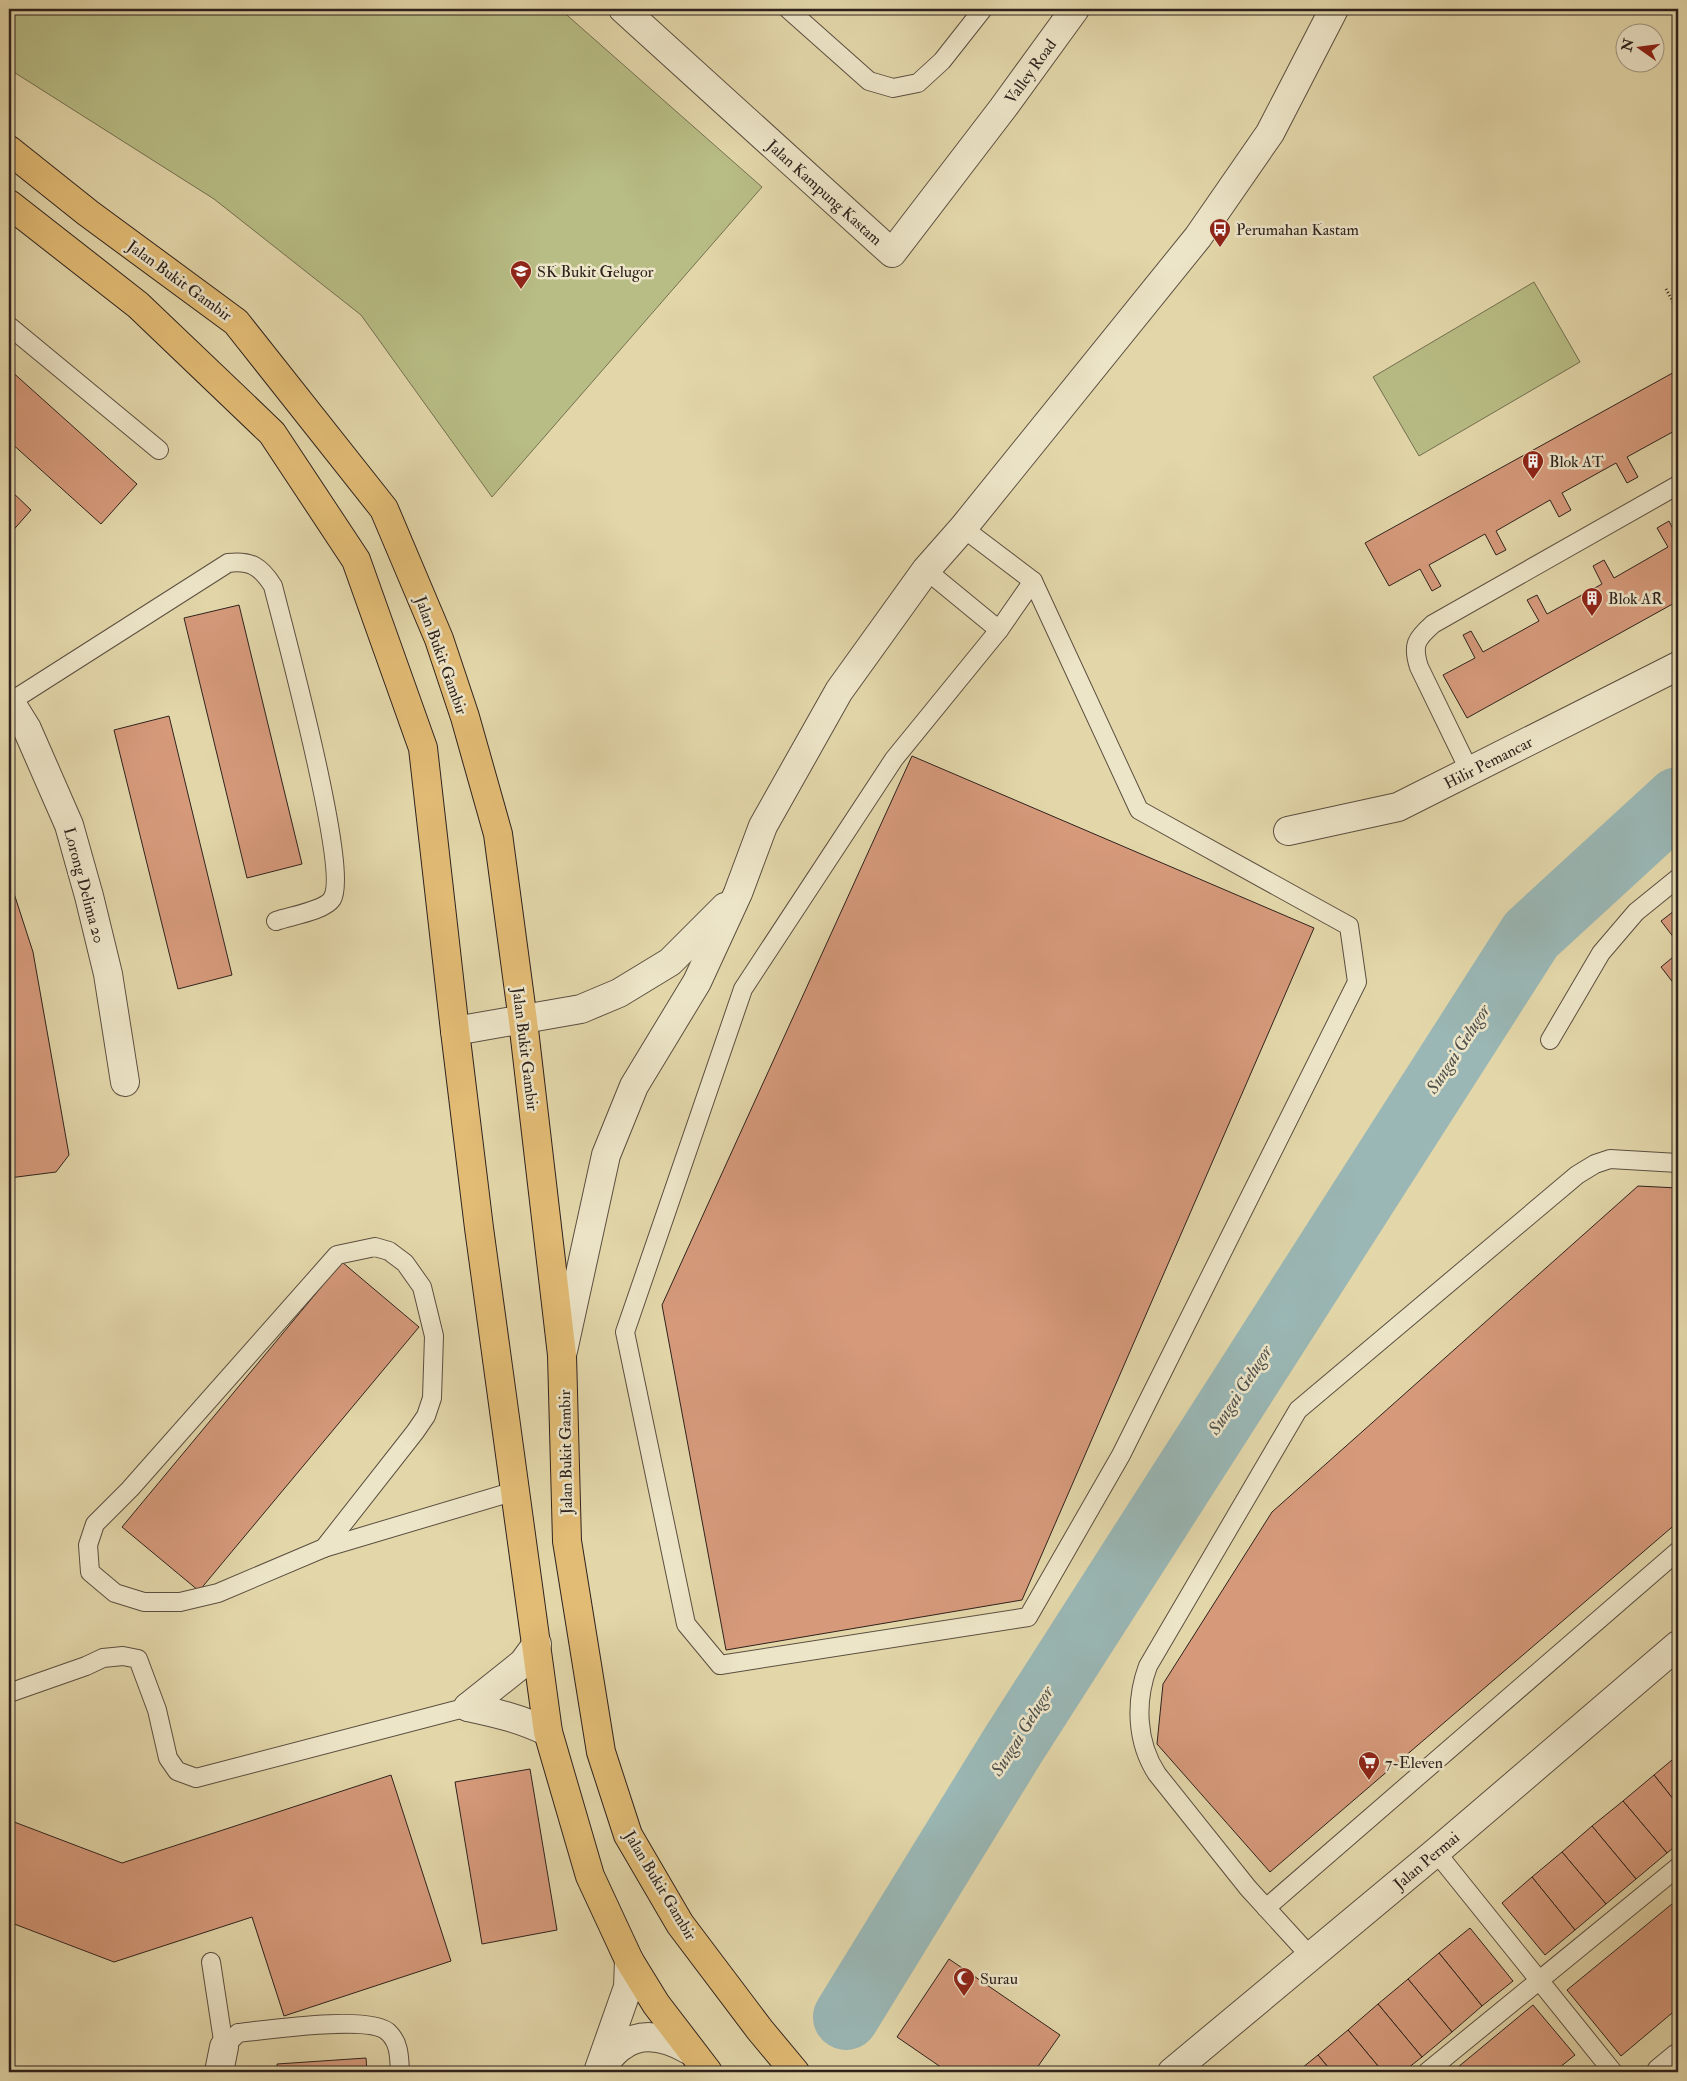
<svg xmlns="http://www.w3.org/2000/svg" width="1687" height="2081" viewBox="0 0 1687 2081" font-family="'IM FELL Double Pica',serif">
<rect width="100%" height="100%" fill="#e3d7aa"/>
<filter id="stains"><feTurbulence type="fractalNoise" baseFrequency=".004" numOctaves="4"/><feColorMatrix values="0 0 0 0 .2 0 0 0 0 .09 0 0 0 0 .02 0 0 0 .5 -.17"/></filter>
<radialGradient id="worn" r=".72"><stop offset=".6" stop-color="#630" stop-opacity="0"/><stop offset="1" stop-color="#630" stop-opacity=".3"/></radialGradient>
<g fill="#b8bd85" stroke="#737051">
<path d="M9,9H560L762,187L492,497L361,315L214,199L9,69Z"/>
<path d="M1534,282L1580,362L1419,456L1373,377Z"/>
</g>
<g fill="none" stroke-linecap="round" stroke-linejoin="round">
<path stroke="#9ab7b5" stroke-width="66" d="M846,2017L1012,1747L1531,935L1678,800"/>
</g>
<g fill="#d69a7b" stroke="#2e221d">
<path d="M9,369L137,484L101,524L9,441Z"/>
<path d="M1678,370V429L1627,457L1638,477L1627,483L1616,463L1562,493L1571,510L1559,517L1550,500L1496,531L1506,550L1496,555L1485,534L1429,565L1441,586L1432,591L1420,569L1389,586L1365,543Z"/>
<path d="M9,489L31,510L9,535Z"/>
<path d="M1669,521L1678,539V601L1467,718L1443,675L1475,658L1463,635L1471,631L1483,652L1539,621L1527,600L1537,595L1547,614L1602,584L1593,566L1604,560L1614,578L1668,547L1657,528Z"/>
<path d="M239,605L302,864L247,878L184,618Z"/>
<path d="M169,716L232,975L178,989L114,730Z"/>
<path d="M912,756L1314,928L1022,1600L726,1650L662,1305Z"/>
<path d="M9,878L33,952L69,1155L56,1172L9,1178Z"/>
<path d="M1674,911L1678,916V943L1661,921Z"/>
<path d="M1678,953V989L1661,967Z"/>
<path d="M1638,1186L1678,1188V1522L1270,1872L1157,1744L1163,1684L1272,1512Z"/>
<path d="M342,1262L419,1327L199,1591L122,1527Z"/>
<path d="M1678,1755V1805L1654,1775Z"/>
<path d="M530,1769L557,1930L482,1944L455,1782Z"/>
<path d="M391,1775L451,1961L284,2016L252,1917L114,1962L9,1922V1820L122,1863Z"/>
<path d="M1654,1775L1678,1805V1844L1667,1853L1623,1801Z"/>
<path d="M1623,1801L1667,1853L1636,1879L1592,1826Z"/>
<path d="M1592,1826L1636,1879L1606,1904L1562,1852Z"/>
<path d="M1562,1852L1606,1904L1575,1930L1532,1877Z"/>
<path d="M1532,1877L1575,1930L1545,1955L1502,1903Z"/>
<path d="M1678,1899V2008L1621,2056L1567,1990Z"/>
<path d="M1470,1928L1513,1981L1482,2006L1439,1953Z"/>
<path d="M1439,1953L1482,2006L1452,2032L1408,1979Z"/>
<path d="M949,1959L1060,2035L1034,2072H948L897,2037Z"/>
<path d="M1408,1979L1452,2032L1422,2057L1378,2004Z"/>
<path d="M1378,2004L1422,2057L1403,2072H1383L1348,2030Z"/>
<path d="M1533,2005L1575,2055L1554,2072H1452Z"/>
<path d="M1348,2030L1383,2072H1332L1318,2055Z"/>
<path d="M1318,2055L1332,2072H1297Z"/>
<path d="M366,2058L367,2072H278L277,2064Z"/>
</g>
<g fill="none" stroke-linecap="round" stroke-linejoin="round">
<g stroke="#5b4f40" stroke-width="20">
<g id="lane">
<path d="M788,9L869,81L893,88L918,83L942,61L983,9"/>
<path d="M9,326L159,450"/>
<path d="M963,528L1033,581"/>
<path d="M926,570L999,630"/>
<path d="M1033,581L1139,810L1349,926L1357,982L1121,1455L1028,1617L720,1665L686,1624L625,1332L743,989L894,759L999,630Z"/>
<path d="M10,702L228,563C251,560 261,567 273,586C284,630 350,871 332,899C324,911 290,916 276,921"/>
<path d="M1470,772L1419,667C1412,645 1416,639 1433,624L1678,485"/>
<path d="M1550,1040L1601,953L1636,912L1678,878"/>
<path d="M375,1247L389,1251L405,1263L422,1287L434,1336L432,1398L426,1416L415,1432L324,1548L218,1593L180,1602H144L115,1593L90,1572L88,1545L95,1524L130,1489L337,1255Z"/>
<path d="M324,1548L515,1491"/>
<path d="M9,1693L86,1666L103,1658L123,1656L138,1659L157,1710L168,1758L177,1771L196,1778L468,1707"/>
<path d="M1436,1852L1613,2072"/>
<path d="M1266,1908L1678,1551"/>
<path d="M1311,1957L1248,1888L1157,1774C1136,1742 1135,1701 1148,1666L1298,1410L1577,1175L1595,1164L1610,1159L1678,1163"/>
<path d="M211,1962L224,2047"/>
<path d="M224,2047L238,2033C266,2030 372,2014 389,2033C400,2044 399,2058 400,2072"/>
<path d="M1427,2072L1678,1867"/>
</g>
</g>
<g stroke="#5b4f40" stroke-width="30">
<g id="street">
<path d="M623,9L892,253L1003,108L1075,9"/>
<path d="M9,700L27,729L69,825L89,896L108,974L125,1082"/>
<path d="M1288,831L1398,807L1678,666"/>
<path d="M455,1031L581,1009L619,993L670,962L725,907"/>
<path d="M563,1351L606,1155L634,1086L697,982L738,893L763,826L839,691L926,570L963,528L1198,237L1270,133L1334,9"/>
<path d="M468,1707L523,1663L537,1644"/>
<path d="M468,1707C496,1713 522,1719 548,1732"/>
<path d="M602,2066C608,2060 614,2051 622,2046C643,2030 668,2038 689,2050"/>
<path d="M219,2072L224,2047"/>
<path d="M598,2072L628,1987L629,1960"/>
<path d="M1172,2072L1436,1852L1678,1645"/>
<path d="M1661,2072L1678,2058"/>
</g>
</g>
<g stroke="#2e221d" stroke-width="30">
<g id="primary">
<path d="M9,150L88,213L236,322L384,509L439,639L465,717L498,834L523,1021L562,1355L567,1541L601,1752L628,1835L680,1924L760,2030L795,2072"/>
<path d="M9,204L138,305L272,433L356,560L423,748L455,1031L479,1228L548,1732L590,1876L629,1960L656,2004L708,2072"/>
</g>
</g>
<path stroke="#2e221d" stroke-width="3" stroke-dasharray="1 2.5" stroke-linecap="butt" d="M1666,289L1678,311"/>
<use href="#lane" stroke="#ede5c8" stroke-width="18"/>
<use href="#street" stroke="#ede5c8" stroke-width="28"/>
<use href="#primary" stroke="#e2bc75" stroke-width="28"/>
</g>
<defs>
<g id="bus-pin" transform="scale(1.125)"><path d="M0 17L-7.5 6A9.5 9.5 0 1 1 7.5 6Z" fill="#8f2418" stroke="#ede5c8"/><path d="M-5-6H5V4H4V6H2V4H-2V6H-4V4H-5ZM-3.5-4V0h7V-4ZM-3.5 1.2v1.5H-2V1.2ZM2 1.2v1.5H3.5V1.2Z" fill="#fff"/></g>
<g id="school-pin" transform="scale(1.125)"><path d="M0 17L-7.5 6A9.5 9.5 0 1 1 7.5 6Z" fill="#8f2418" stroke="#ede5c8"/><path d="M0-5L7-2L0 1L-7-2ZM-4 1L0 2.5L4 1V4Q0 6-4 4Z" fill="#fff"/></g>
<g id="building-pin" transform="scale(1.125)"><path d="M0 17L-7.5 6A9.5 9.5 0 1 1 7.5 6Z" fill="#8f2418" stroke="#ede5c8"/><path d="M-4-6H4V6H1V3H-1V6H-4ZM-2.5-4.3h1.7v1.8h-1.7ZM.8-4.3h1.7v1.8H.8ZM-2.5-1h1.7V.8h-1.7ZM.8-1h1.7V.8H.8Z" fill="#fff"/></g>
<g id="supermarket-pin" transform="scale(1.125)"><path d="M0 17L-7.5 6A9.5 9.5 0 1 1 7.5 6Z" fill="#8f2418" stroke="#ede5c8"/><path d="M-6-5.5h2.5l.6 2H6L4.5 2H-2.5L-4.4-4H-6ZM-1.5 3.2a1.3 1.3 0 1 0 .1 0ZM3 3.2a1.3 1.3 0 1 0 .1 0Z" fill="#fff"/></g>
<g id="mosque-pin" transform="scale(1.125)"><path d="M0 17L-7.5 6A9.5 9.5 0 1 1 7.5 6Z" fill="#8f2418" stroke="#ede5c8"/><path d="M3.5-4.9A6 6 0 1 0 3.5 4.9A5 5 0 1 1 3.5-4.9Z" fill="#fff"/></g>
</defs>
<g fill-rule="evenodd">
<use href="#bus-pin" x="1220" y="229"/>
<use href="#school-pin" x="521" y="271"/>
<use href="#building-pin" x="1533" y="461"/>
<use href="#building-pin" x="1592" y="598"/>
<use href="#supermarket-pin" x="1369" y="1762"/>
<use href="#mosque-pin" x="964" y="1978"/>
</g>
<g text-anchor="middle" stroke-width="5" stroke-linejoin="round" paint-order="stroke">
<g font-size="16" fill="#2e221d" stroke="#ede5c8">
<text transform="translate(1030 71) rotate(-54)" y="6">Valley Road</text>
<text transform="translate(825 192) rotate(42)" y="6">Jalan Kampung Kastam</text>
<text transform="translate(180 280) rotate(36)" y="6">Jalan Bukit Gambir</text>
<text transform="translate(442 655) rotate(70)" y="6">Jalan Bukit Gambir</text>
<text transform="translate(1488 762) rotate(-27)" y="6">Hilir Pemancar</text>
<text transform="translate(85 885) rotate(75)" y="6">Lorong Delima 20</text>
<text transform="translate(526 1049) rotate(83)" y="6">Jalan Bukit Gambir</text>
<text transform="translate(565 1452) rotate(-91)" y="6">Jalan Bukit Gambir</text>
<text transform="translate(1426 1860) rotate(-40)" y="6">Jalan Permai</text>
<text transform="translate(661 1885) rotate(59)" y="6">Jalan Bukit Gambir</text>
</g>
<g font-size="16" fill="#2e221d" stroke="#ede5c8" text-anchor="start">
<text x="1236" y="235">Perumahan Kastam</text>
<text x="537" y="277">SK Bukit Gelugor</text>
<text x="1549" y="467">Blok AT</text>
<text x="1608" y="604">Blok AR</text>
<text x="1385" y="1768">7-Eleven</text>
<text x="980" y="1984">Surau</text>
</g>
<g font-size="18" font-style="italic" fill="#4e4f4b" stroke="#ede5c8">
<text transform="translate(1458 1049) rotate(-57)" y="6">Sungai Gelugor</text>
<text transform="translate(1240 1390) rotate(-57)" y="6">Sungai Gelugor</text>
<text transform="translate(1022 1731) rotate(-58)" y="6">Sungai Gelugor</text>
</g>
</g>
<rect width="1687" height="2081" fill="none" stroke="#e3d7aa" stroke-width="30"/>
<rect x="10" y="10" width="1667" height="2061" fill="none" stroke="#2e221d" stroke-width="2.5"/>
<rect x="15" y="15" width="1657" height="2051" fill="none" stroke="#2e221d"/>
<g transform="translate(1640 48) rotate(284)"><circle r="24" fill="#ede5c8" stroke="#a19784"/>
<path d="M0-4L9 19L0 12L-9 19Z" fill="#8f2418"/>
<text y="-8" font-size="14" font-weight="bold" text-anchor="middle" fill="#2e221d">N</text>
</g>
<rect width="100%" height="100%" filter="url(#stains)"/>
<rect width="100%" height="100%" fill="url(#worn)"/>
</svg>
